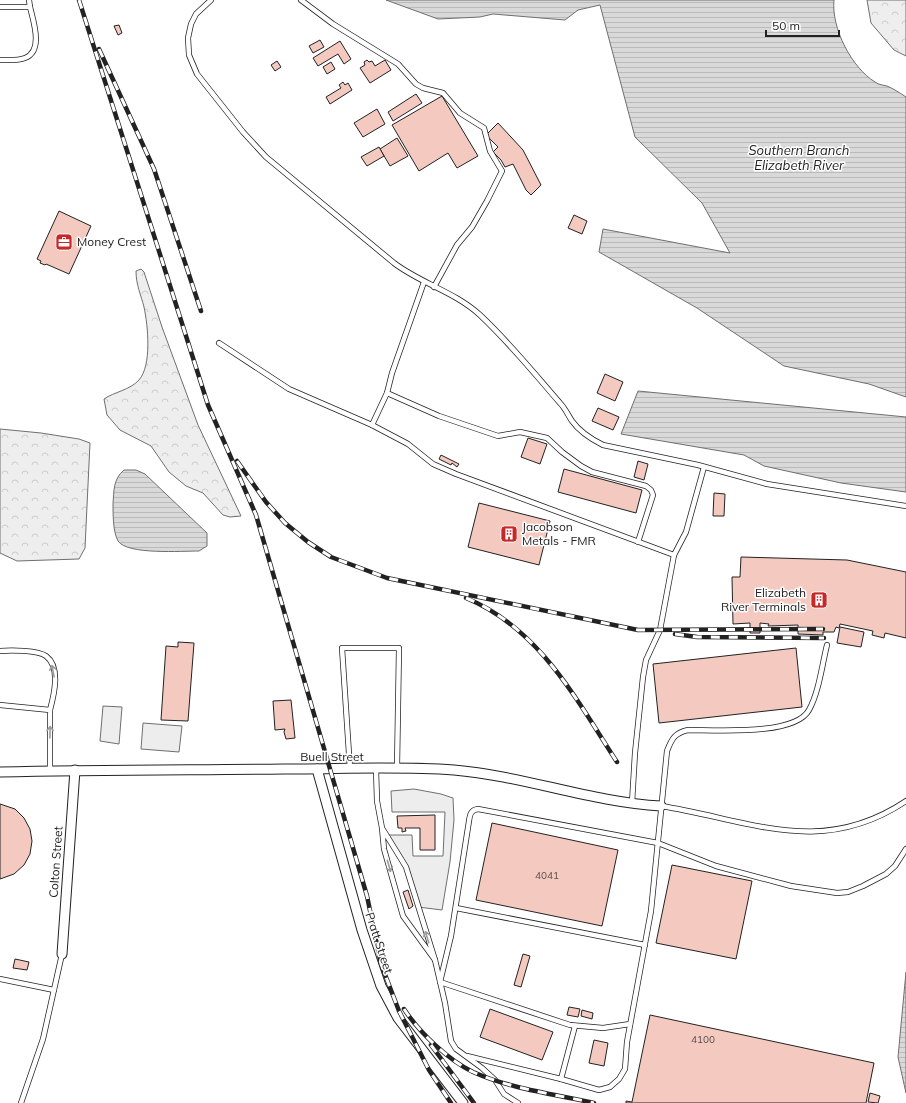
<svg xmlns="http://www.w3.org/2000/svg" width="906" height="1103" viewBox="0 0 906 1103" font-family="Mulish,sans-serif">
<defs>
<pattern id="forest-crowns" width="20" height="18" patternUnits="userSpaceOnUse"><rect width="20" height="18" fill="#eee"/><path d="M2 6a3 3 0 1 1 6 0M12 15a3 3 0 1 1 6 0" fill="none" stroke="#ccc"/></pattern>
<pattern id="water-rules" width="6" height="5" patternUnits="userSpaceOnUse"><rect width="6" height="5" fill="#d9d9d9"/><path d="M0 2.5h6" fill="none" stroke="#bababa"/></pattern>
</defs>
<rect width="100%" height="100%" fill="#fff"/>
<g fill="url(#forest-crowns)" stroke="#6f6f6f">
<path d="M867,0H906V56L894,50L871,23Z"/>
<path d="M141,269L144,272L162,327L198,425L241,516L230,517L223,515L203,493L186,486L169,472L151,446L120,430L107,415L104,399C114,392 130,390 139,380C152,365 148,326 144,307C141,295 136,285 136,271Z"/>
<path d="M0,429L41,433L79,439L90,443L85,548L79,559L17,561L0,553Z"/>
</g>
<g fill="#ededed" stroke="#6f6f6f">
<path d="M103,706L122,707L119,744L100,741Z"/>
<path d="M143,723L182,726L179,752L141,749Z"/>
<path d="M414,789L441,794L453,798L454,820L450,862L442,910L418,907L406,867L386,835H412L413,856H443L445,812H392L391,791Z"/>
</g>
<g fill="url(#water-rules)" stroke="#6f6f6f">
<path d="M386,0H834C831,28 852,68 875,82C879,85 883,85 887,86C894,89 900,93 906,97V397L869,384L784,366L697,308L599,252L603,229L730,253L702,203L635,137L600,5L578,10L565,20L493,14L480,17L438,19Z"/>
<path d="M638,391L906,417V492L841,483L764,466L744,455L621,434Z"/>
<path d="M124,470H136L145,474L207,533V546L199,551C182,551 127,555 118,541C113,532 113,514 113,504C114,491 113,479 124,470Z"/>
<path d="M906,972V1093L898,1057Z"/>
</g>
<g fill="#f3c9c0" stroke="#222">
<path d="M119,25L122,33L118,35L114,26Z"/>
<path d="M320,40L324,47L313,53L309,46Z"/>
<path d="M340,41L351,59L344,64L338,54L318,66L313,58Z"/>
<path d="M367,60L369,62L372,61L375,66L385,60L391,70L370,83L360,68L365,65L364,62Z"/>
<path d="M277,61L281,67L275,71L271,65Z"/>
<path d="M331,62L335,69L327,74L323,67Z"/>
<path d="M343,82L345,85L348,83L352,90L330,104L326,97L341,88L339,85Z"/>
<path d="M416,94L422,103L393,121L388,112Z"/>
<path d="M442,96L478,156L457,168L448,153L419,171L392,125Z"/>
<path d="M377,109L385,124L363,137L354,123Z"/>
<path d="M498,123L523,150L541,185L531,195L526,190L513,164L505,167L501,160L493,152L498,147L486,135Z"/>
<path d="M397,138L408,156L390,166L380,149Z"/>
<path d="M379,147L384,156L367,166L361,157Z"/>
<path d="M59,211L91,226L69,274L46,264L45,265L40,263L41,261L37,259Z"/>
<path d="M574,215L587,221L582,234L568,228Z"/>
<path d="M605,374L623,382L615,401L597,393Z"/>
<path d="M598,408L619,417L613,430L592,421Z"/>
<path d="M528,438L547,444L540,464L521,457Z"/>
<path d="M441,455L459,464L457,467L452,463L451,465L439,459Z"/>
<path d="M638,461L648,464L644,480L634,477Z"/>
<path d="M564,469L642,490L636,513L558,492Z"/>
<path d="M714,493L725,494L724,516H713Z"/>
<path d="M479,503L550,521L539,565L468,547Z"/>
<path d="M741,557L847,560L906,572V638L885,633L884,638L872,635L873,631L840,624L839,628L836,627L834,632H823V635L798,634V625L768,626L769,624L760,623V633H750V623L733,624L732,577H740Z"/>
<path d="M840,627L864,632L861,647L837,643Z"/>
<path d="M178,642L194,643L188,721L161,720L166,646L178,647Z"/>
<path d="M796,648L802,707L659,723L653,664Z"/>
<path d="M291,700L295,738L286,739L284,732L285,729L275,730L273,701Z"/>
<path d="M0,804L15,809L24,818L30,829L32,841L30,854L24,865L14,874L0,879Z"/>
<path d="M435,815V850H420V828H405L406,831L402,832V828H398L397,816Z"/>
<path d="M492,823L618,850L602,926L476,900Z"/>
<path d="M672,865L752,881L736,959L656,943Z"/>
<path d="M408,890L413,906L409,909L403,892Z"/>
<path d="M523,954L530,956L521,987L514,985Z"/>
<path d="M15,959L29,962L27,970L13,968Z"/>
<path d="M569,1007L580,1009L578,1017L567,1015Z"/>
<path d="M490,1009L553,1032L542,1060L480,1037Z"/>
<path d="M582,1010L593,1013L592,1019L581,1016Z"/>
<path d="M650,1015L874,1063L866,1103H626V1101L632,1102Z"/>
<path d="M594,1040L608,1043L604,1066L589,1063Z"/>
<path d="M870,1093L880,1096L878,1103L868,1102Z"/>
</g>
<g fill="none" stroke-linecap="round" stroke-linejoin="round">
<g stroke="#222" stroke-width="6">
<g id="lane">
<path d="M211,0L196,14L191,24L188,38L189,55L197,74L243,132L266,157L394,263C420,283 455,292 480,315C509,342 534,373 560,403C565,408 568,415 572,421C579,431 591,439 603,445L698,465L767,484L906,506"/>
<path d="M301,0L333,24L398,64L416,84L423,88L443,93L460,113L484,128L490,151L502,171L487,201L472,227L457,245L434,287"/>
<path d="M0,7H30L29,0"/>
<path d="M0,60C7,60 18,61 25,58C44,51 33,20 30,7"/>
<path d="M219,343L289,389L372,425L387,393L392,373L424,282"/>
<path d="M387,393L439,416L498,436L520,432L547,438L562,452L581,466L592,472L646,486L651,490L653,495L638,542"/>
<path d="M372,425L408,444L433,464L456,474L674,555L686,532L704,467"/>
<path d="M0,651C10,650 38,650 46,656C61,667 54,695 50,710"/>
<path d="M0,705L50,710V771"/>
<path d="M350,769L342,648H399L397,768"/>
<path d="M376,769L377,801L382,828L384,849L403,916L435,960L406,867L382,828"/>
<path d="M632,803L635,753L643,677L646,660L660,630L674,555"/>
<path d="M661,806C750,820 821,858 906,801"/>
<path d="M456,908L645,945"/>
<path d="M435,960L445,1003L451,1041L456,1049L482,1068L495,1080L504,1094L518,1103"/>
<path d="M0,979L54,990"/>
<path d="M630,1024L603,1028L570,1025L440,982L451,936L469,821C470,814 471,810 478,809L658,843L716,866L791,886L837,893L848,892L863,886L886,874L895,866L906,849"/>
<path d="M467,1056L561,1079L575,1026"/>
<path d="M561,1079L599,1090L610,1087L619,1079L625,1069L627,1042L651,911L667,751C672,738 675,733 688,730C716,730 795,736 809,710C819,692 822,665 827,645"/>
<path d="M21,1103L43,1039L62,954"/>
</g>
</g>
<g stroke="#222" stroke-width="11">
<g id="street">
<path d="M317,769L362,930L381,986L398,1018L463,1103"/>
<path d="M0,772C95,770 189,770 284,769C340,769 398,766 454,770C524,776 591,802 661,806"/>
<path d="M62,954L75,770"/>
</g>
</g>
<use href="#lane" stroke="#fff" stroke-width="4.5"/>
<use href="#street" stroke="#fff" stroke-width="9"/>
<g stroke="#222" stroke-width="4.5">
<g id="rail">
<path d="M79,0L208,405L256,515L367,896L381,964L399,1011L429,1070L451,1103"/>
<path d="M99,49L154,169L201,311"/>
<path d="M237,461L266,502L285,523L308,542L331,557L387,578L638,630L823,629"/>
<path d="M466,598C539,628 576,699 617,762"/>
<path d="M675,634L697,637L824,638"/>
<path d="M404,1009C419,1032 448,1060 473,1072C511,1089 554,1094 594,1103"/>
<path d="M431,1045L474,1103"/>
</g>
</g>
<use href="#rail" stroke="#fff" stroke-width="3" stroke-dasharray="9" stroke-linecap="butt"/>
</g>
<defs><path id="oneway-shaft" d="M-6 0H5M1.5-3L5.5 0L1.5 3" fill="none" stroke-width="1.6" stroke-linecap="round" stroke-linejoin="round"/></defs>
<g stroke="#9c9c9c">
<use href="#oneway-shaft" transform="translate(53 671) rotate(-101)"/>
<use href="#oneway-shaft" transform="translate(50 732) rotate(-89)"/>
<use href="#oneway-shaft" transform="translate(389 866) rotate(74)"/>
<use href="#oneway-shaft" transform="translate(427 937) rotate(-107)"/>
</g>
<defs>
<g id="office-square" transform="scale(0.9)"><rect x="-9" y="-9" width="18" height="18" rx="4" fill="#c62828" stroke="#fff"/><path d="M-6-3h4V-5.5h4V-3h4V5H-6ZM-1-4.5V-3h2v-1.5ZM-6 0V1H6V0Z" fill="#fff"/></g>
<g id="building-square" transform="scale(0.9)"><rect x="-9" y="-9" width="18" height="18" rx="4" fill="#c62828" stroke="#fff"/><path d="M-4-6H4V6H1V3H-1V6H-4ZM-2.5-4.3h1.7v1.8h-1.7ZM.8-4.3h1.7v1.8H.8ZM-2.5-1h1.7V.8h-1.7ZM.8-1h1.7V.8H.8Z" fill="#fff"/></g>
</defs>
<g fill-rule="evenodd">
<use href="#office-square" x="64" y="242"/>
<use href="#building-square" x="509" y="534"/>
<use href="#building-square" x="819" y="600"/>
</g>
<g text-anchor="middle" stroke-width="3" stroke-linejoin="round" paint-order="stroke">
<g font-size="10" fill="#564c4a">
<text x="547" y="879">4041</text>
<text x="703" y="1043">4100</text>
</g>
<g font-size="12" fill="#222" stroke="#fff" text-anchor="start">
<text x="77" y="246">Money Crest</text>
<text x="522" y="531">Jacobson<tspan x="522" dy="14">Metals - FMR</tspan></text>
<text x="806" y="597" text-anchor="end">Elizabeth<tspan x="806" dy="14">River Terminals</tspan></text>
</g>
<g font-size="12" fill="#222" stroke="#fff">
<text x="332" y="761">Buell Street</text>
<text transform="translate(56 862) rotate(-86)" y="4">Colton Street</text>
<text transform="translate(379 943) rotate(72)" y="4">Pratt Street</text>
</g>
<g font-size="13" font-style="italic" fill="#222" stroke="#fff">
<text x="799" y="155">Southern Branch<tspan x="799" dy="15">Elizabeth River</tspan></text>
</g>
</g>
<path d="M766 30v6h73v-6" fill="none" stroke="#222222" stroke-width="2"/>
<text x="772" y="30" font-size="12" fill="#222222" stroke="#ffffff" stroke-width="3" paint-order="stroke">50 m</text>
</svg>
